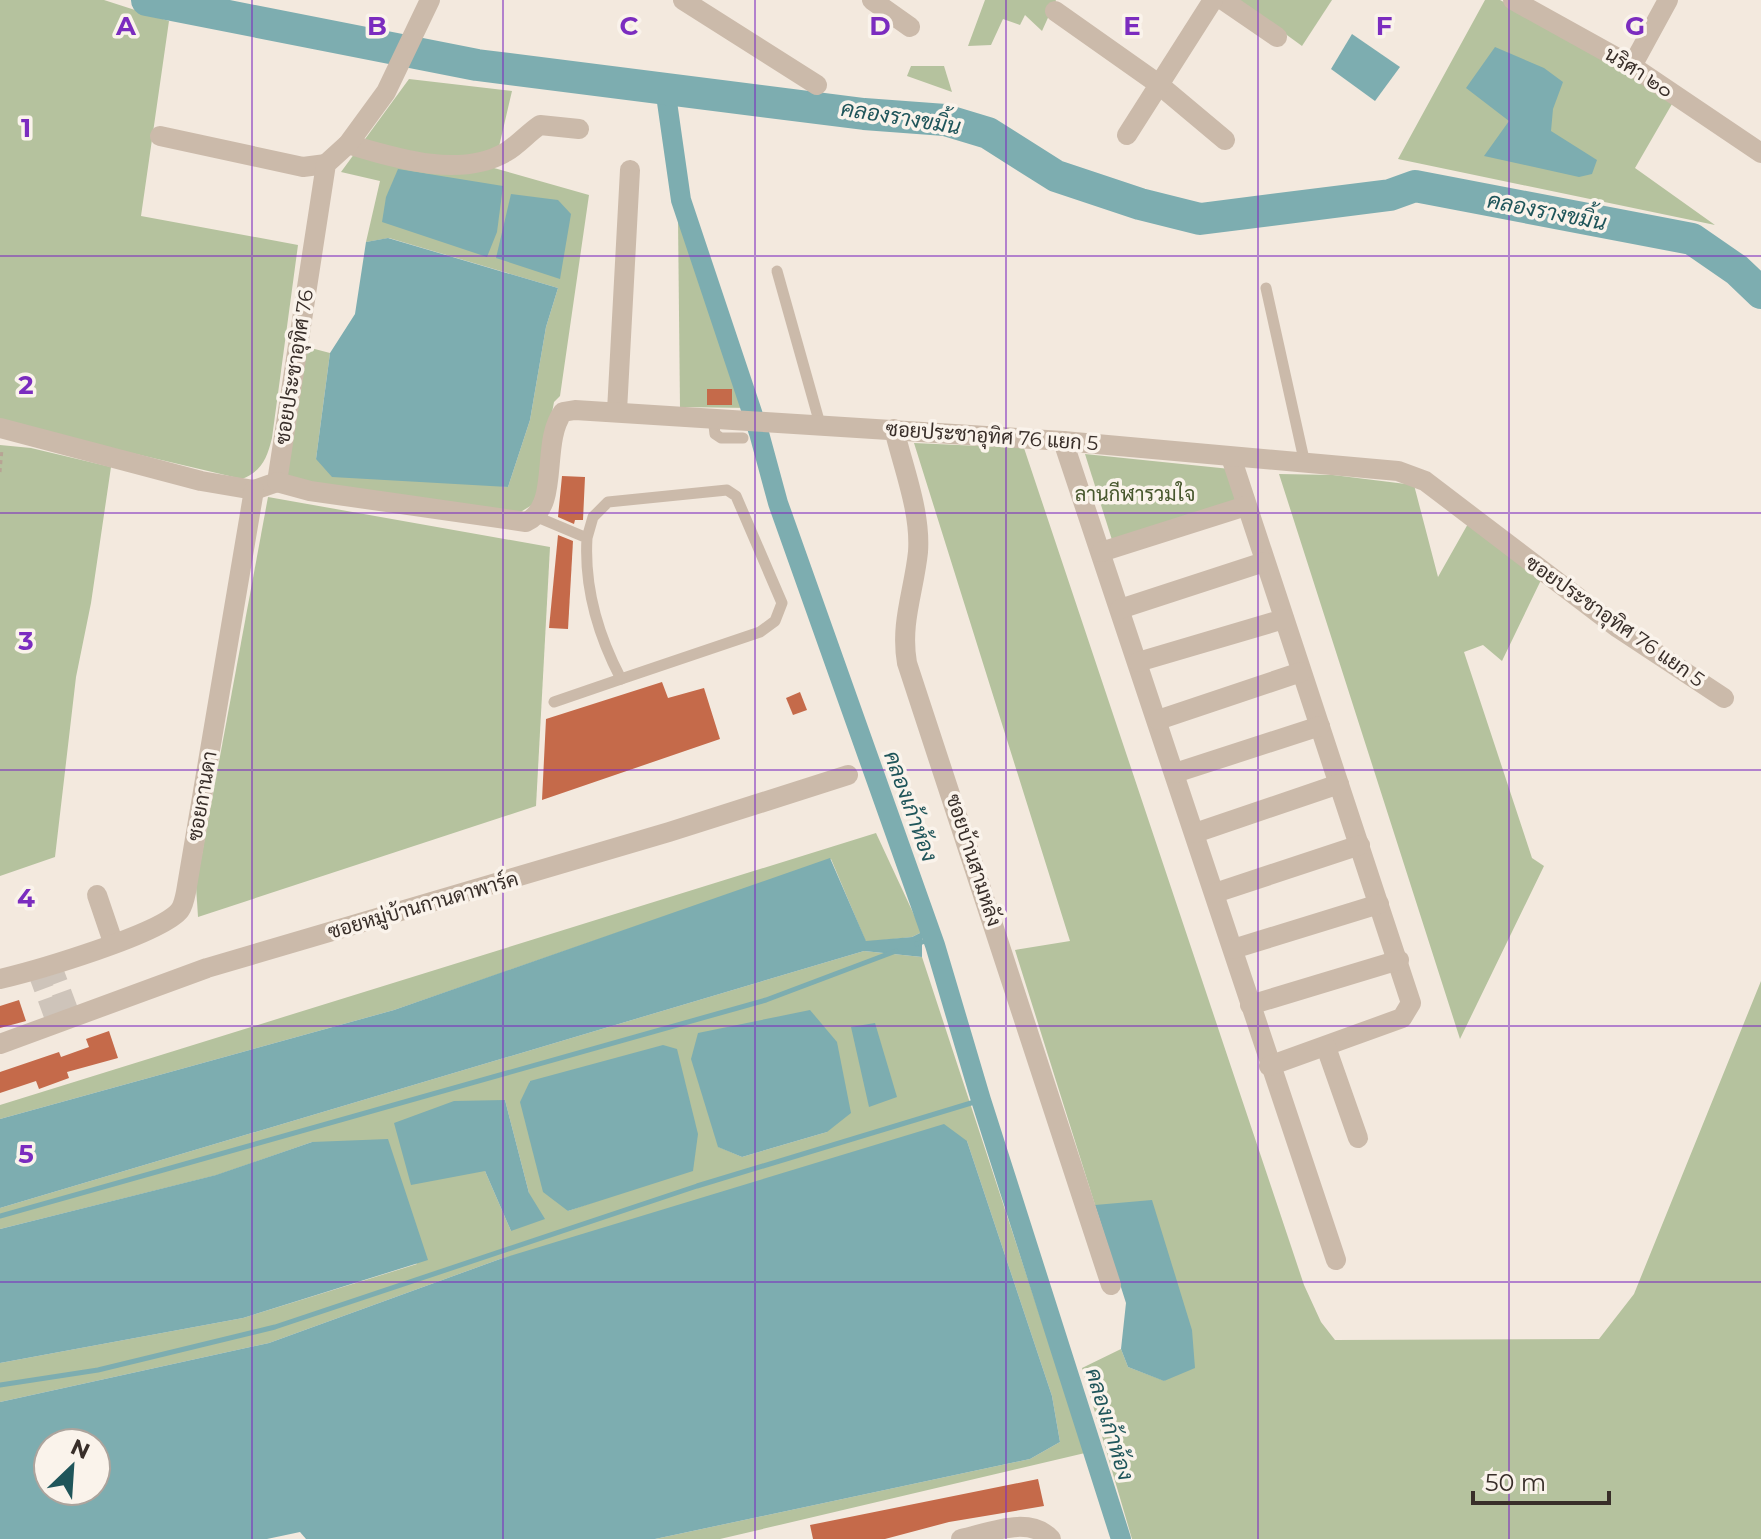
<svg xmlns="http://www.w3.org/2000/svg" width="1761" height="1539" viewBox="0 0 1761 1539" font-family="Montserrat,Sarabun,sans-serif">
<rect width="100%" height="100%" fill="#f3e9de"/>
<g fill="#b5c29e" fill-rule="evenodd">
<path d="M0,0H104L169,21L141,216L298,245L272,438C267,458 262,471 242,479L0,422Z"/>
<path d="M985,0H1056L1042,31L1025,15L1020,25L1003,19L991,45L968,46Z"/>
<path d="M1239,0H1332L1302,46Z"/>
<path d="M1485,0H1500L1628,69L1672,104L1635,168L1715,225L1398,159Z"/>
<path d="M911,66H944L952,92L907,76Z"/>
<path d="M409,79L512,91L494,168L589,195L560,396L554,402L537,493L532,505L514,516L297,483L286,476L307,347L330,353L316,459L508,487L530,420L546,327L558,288L389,238L366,242L380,181L341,172Z"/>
<path d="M678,218L683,225L749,408L680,407Z"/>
<path d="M914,443L1024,448L1304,1285L1321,1322L1335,1340L1599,1339L1634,1294L1761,981V1539H1132L1082,1368L1121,1349L1128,1367L1165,1381L1095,1205L1015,950L1070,941Z"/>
<path d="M0,445L31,448L111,467L91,603L76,677L55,857L0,876Z"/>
<path d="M1085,454L1230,469L1240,500L1112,540Z"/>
<path d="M1279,474L1333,475L1414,485L1438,577L1469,522L1542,578L1502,661L1483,645L1464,652L1532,858L1544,866L1460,1039Z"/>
<path d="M268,497L550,547L536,806L198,917L196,886Z"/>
<path d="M876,833L922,932L912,937L866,942L831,859L394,1010L0,1119V1105Z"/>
<path d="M864,951L922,957L1085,1453L720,1539H655L1030,1459L1060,1442L1052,1396L967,1141L500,1259L269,1343L0,1402V1363L243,1318L417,1264L312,1142L217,1175L0,1229V1208ZM529,1081L611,1196L568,1211ZM505,1100L529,1193L511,1231L485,1171ZM827,1132L742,1157L719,1147Z"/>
</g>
<g fill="#7dadb0" fill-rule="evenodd">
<path d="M1352,34L1400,67L1375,101L1331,69Z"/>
<path d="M1495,47L1544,68L1563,82L1553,109L1551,131L1597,160L1592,174L1579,177L1484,156L1509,121L1466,88Z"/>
<path d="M398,169L503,186L497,232L487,257L382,222L386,197Z"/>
<path d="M511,194L558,200L571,214L560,279L496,258Z"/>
<path d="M388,238L558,288L546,327L530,420L508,487L332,477L316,459L330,353L355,314L366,242Z"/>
<path d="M830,858L866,941L912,937L922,932V957L864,951L0,1208V1119L394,1010Z"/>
<path d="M810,1010L837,1042L851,1113L827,1132L742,1157L718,1147L691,1059L698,1033Z"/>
<path d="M875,1023L897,1097L869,1107L851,1027Z"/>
<path d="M663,1045L677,1049L698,1134L693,1171L568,1211L543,1192L520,1102L530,1081Z"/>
<path d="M505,1100L529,1193L545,1219L511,1231L485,1171L411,1185L394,1123L454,1101Z"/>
<path d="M944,1124L967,1141L1052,1396L1060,1442L1030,1459L655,1539H306L300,1532L267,1539H0V1402L269,1343L500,1259ZM48,1443H96V1491H48Z"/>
<path d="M388,1139L428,1260L243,1318L0,1363V1229L216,1175L312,1142Z"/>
<path d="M1152,1200L1192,1330L1195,1368L1164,1381L1128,1367L1121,1349L1126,1303L1095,1205Z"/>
</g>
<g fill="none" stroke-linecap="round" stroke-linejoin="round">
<g stroke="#7dadb0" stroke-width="5">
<path d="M917,944L933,938"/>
<path d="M0,1216L766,1000L896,951"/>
<path d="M0,1385L98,1370L275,1327L697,1186L981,1100"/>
</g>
<path stroke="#7dadb0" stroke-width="20" d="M665,88L681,200L759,433L778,503L935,945L981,1100L1121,1539"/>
<path stroke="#7dadb0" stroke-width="32" d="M147,0L477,65L864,114L945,120L988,133L1056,176L1140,204L1200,219L1390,195L1415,186L1692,239L1737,270L1761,293"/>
</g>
<g fill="#c56a4a">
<rect x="707" y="389" width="25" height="16"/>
<path d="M562,476L585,477L583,520H575L574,524L558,517Z"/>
<path d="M558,535L573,541L568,629L549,628Z"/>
<path d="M662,682L668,698L704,688L720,739L542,800L546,719Z"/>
<path d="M800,692L807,710L793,715L786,698Z"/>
<path d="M19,1000L26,1021L0,1028V1006Z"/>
<path d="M109,1031L118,1058L67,1072L69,1078L39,1089L36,1081L0,1093V1072L59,1052L61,1057L89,1047L86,1039Z"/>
<path d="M1038,1479L1044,1506L949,1522L885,1539H813L810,1525Z"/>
</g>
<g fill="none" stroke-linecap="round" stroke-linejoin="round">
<g stroke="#cec4ba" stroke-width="20" stroke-dasharray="20 10" stroke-linecap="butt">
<path d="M51,964L71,1018"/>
<path d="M37,970L57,1024"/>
</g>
<path stroke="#b7a494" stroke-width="3" stroke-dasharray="4 4" stroke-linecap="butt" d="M0,472L2,449"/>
<g stroke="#cbbaaa" stroke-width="11">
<path d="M777,271L820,424"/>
<path d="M1266,288L1305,464"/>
<path d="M713,417L715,434L721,438H743"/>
<path d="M537,517L587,538L593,517L608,502L727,490L736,496L782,603L775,621L760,632L621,679C598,635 584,588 587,538"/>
<path d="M554,702L621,679"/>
</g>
<g stroke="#cbbaaa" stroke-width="20">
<path d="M683,0L817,85"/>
<path d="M872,0L910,27"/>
<path d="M1223,0L1277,37"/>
<path d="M1513,0L1632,66L1761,153"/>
<path d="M1055,11L1157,83L1225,140"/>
<path d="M1632,66L1668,0"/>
<path d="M1127,135L1213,0"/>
<path d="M160,136L303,167L326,164"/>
<path d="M348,144C395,158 460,179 506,152C518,145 528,133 540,125L579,129"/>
<path d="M617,411L630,170"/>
<path d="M0,428L201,481L254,490L277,482L326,164L348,144L386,92L430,0"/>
<path d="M894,429C903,467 921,512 918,552C914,591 900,623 907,663L1111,1285"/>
<path d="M1063,441L1336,1260"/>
<path d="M1231,457L1411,1003L1402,1018L1269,1066"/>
<path d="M277,482L310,491L526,522C561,506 540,443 563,412L575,410L1063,441L1398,471L1425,481L1618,628L1724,698"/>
<path d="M1101,552L1246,506"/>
<path d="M1120,609L1264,562"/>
<path d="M1138,662L1284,619"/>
<path d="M1158,720L1301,672"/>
<path d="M1175,773L1320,726"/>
<path d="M1195,833L1339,784"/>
<path d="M1215,893L1360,845"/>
<path d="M97,895L113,942"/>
<path d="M1233,949L1379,904"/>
<path d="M0,979C34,971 162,934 180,910C183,906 185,897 186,892L254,490"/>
<path d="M1250,1005L1399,960"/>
<path d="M0,1044L207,968L669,832L848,775"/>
<path d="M1326,1047L1358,1138"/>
<path d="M961,1539C989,1533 1029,1515 1051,1539"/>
</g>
</g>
<path fill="none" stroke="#7b2cbf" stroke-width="2" stroke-opacity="0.55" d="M252,0V1539M503,0V1539M755,0V1539M1006,0V1539M1258,0V1539M1509,0V1539M0,256H1761M0,513H1761M0,770H1761M0,1026H1761M0,1282H1761"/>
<g text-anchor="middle" stroke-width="7" stroke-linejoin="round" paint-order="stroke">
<g font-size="20" fill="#382e29" stroke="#faf3eb">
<text transform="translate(1639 72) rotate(32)" y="7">นริศา ๒๐</text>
<text transform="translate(294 367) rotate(-81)" y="7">ซอยประชาอุทิศ 76</text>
<text transform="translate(992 436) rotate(4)" y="7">ซอยประชาอุทิศ 76 แยก 5</text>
<text transform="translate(1615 621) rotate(35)" y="7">ซอยประชาอุทิศ 76 แยก 5</text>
<text transform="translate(202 796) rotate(-80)" y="7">ซอยกานดา</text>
<text transform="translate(974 860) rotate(72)" y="7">ซอยบ้านสามหลัง</text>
<text transform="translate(423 905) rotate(-16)" y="7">ซอยหมู่บ้านกานดาพาร์ค</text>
</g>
<g font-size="20" fill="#47572d" stroke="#faf3eb">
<text x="1135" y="501">ลานกีฬารวมใจ</text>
</g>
<g font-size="22" font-style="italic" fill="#1f555a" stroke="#faf3eb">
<text transform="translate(901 117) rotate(9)" y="8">คลองรางขมิ้น</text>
<text transform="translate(1547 211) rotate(11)" y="8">คลองรางขมิ้น</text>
<text transform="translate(911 806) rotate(70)" y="8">คลองเก้าห้อง</text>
<text transform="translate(1110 1424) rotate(73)" y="8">คลองเก้าห้อง</text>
</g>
</g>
<g font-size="26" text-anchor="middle" font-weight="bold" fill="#7b2cbf" stroke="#faf3eb" stroke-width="7" stroke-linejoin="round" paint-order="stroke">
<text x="126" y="35">A</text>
<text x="377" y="35">B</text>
<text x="629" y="35">C</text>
<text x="880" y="35">D</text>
<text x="1132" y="35">E</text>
<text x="1384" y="35">F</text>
<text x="1635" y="35">G</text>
<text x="26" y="137">1</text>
<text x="26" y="394">2</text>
<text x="26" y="650">3</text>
<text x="26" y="907">4</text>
<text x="26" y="1163">5</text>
</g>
<g transform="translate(72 1467) rotate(25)"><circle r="38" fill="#faf3eb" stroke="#aca49d" stroke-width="2"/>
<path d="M0-6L14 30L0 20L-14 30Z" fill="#1f555a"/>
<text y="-12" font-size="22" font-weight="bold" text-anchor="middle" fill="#382e29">N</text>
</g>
<path d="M1473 1491v12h136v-12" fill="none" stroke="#382e29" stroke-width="4"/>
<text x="1485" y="1491" font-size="24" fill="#382e29" stroke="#faf3eb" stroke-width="6" paint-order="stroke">50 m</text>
</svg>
